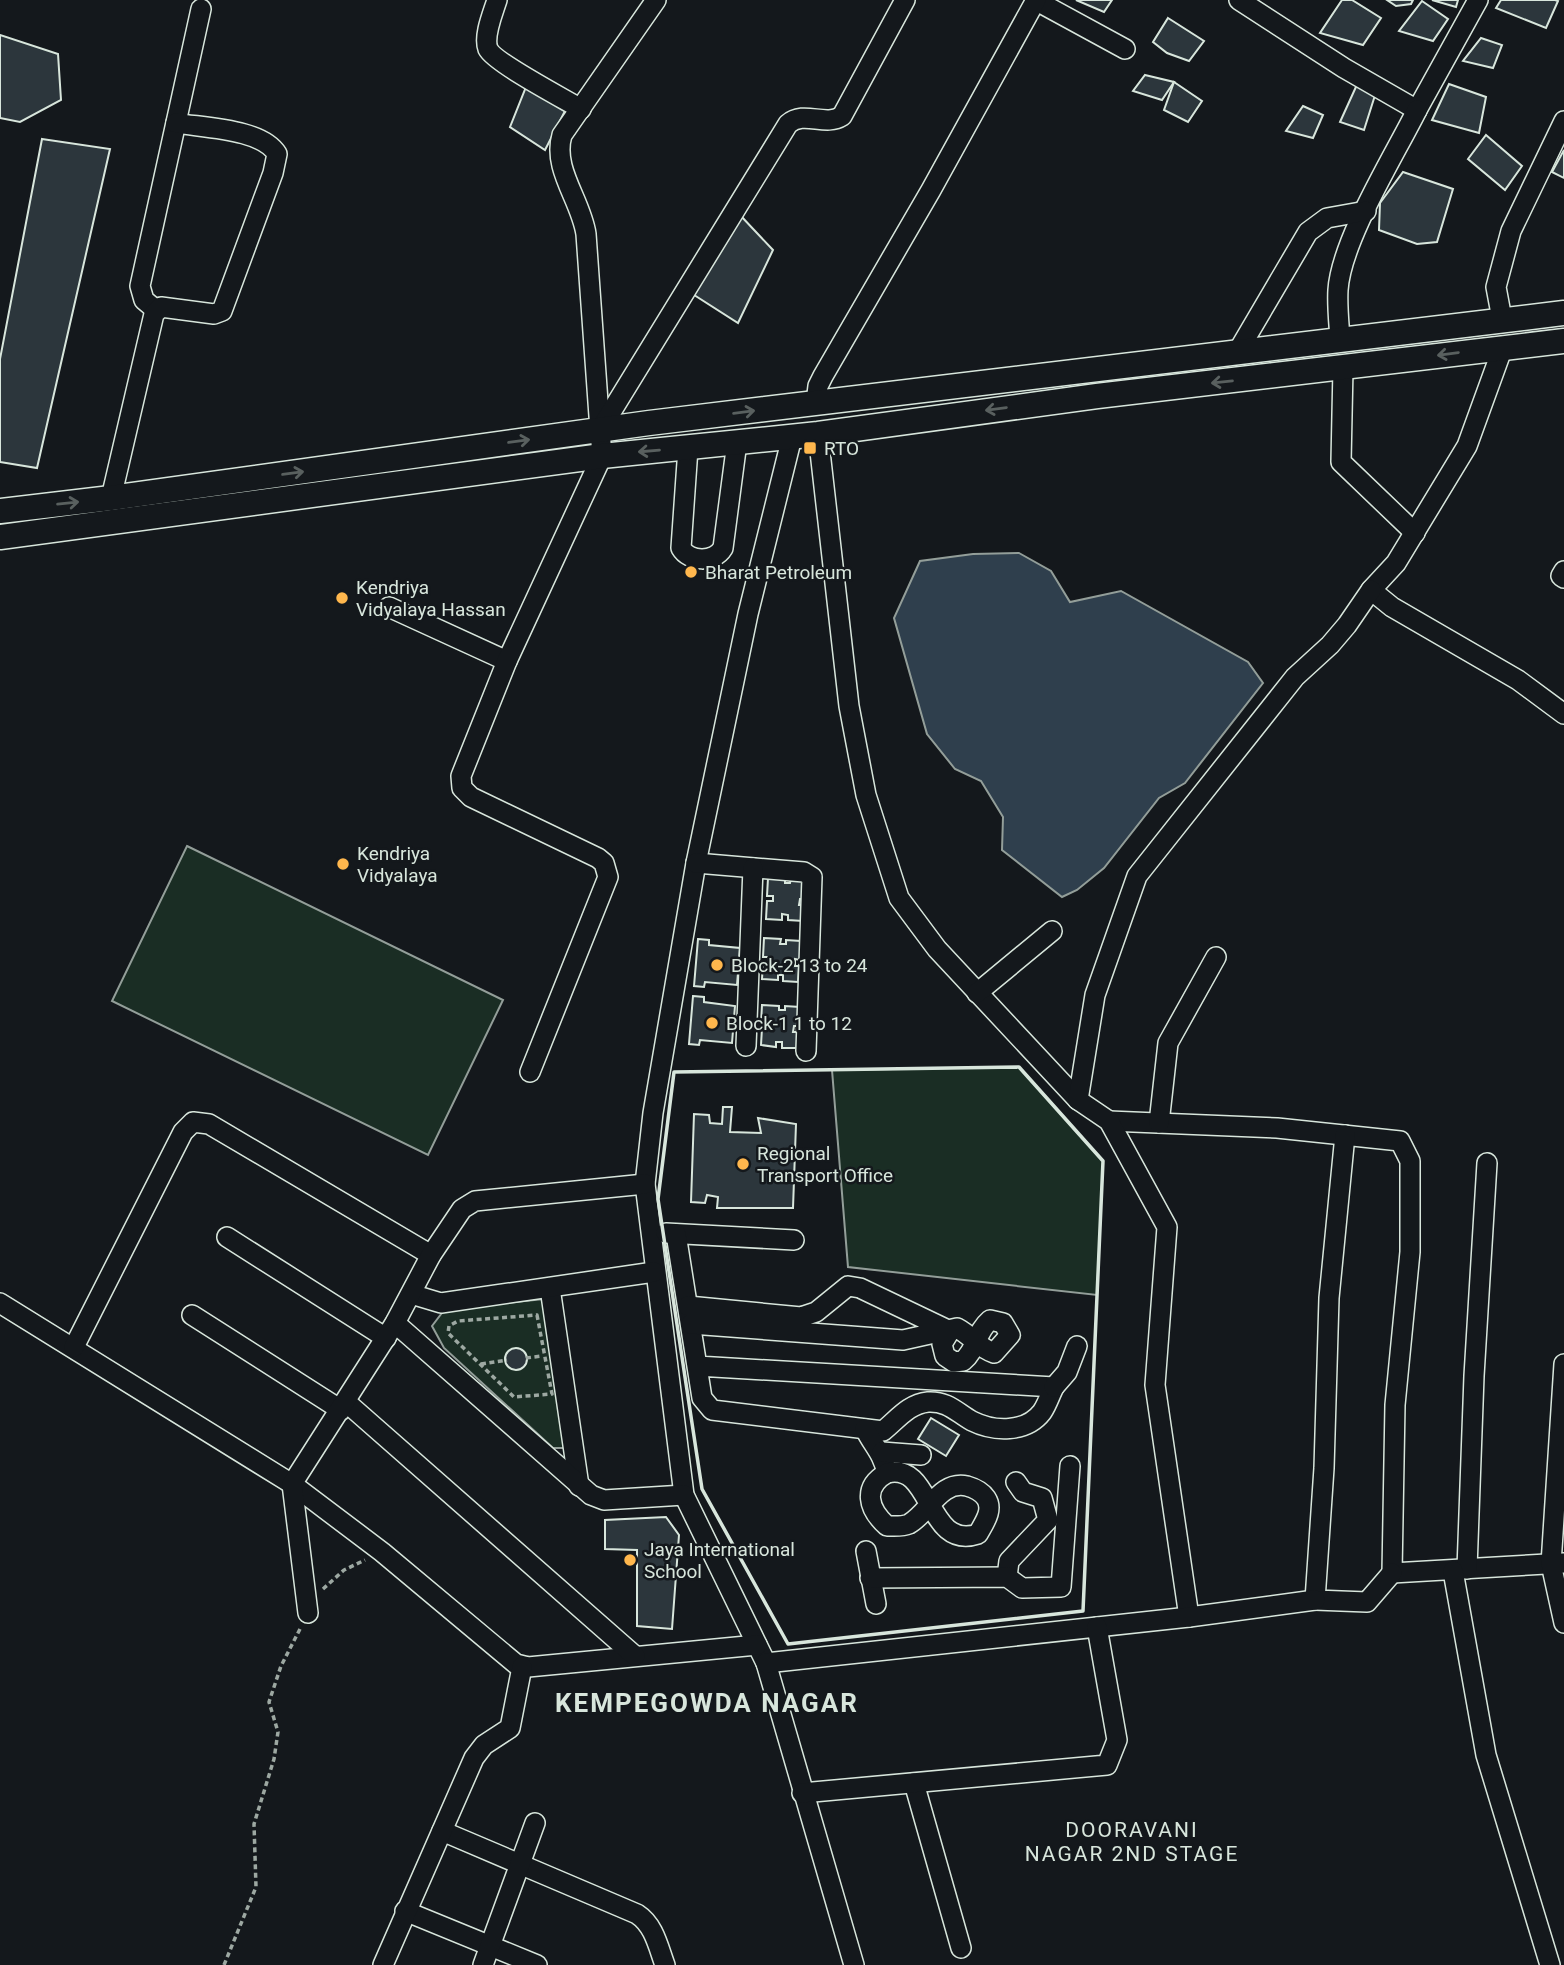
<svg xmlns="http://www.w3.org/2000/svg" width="1564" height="1965" viewBox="0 0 1564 1965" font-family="Roboto,sans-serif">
<rect width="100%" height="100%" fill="#14181c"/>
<g fill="#1a2d24" stroke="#939e99" stroke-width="2">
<path d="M187,846L503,1000L428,1155L112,1001Z"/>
<path d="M1019,1067L1103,1161L1097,1295L848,1267L832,1070Z"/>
<path d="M544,1299L566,1448H553L444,1348L432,1326L445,1309Z"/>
</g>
<path fill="#2f3f4d" stroke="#939e99" stroke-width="2" d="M1019,553L1051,571L1070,602L1121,591L1248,662L1263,683L1185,783L1159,798L1104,868L1077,890L1062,897L1002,850L1003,817L981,781L955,769L927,734L894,618L920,561L973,554Z"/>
<g fill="#2c363c" stroke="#d8e6dc" stroke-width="2">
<path d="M1076,0H1112L1104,12Z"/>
<path d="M1342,0H1352L1381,18L1363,45L1320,33Z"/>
<path d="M1387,0H1413L1411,4L1396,6Z"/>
<path d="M1432,0H1458L1456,7Z"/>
<path d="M1501,0H1555L1558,1L1546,28L1496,8Z"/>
<path d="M1422,1L1448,19L1433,41L1399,31Z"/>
<path d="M1168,18L1204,41L1189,61L1167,53L1153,42Z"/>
<path d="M0,35L58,54L61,100L20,122L0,118Z"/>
<path d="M1481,38L1502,45L1493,68L1463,61Z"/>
<path d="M1145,75L1174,82L1162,100L1133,91Z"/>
<path d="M1360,78L1377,89L1364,130L1340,122Z"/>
<path d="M1174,82L1202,101L1188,122L1164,110Z"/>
<path d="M1449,84L1486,97L1479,133L1432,120Z"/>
<path d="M526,87L566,109L545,150L510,127Z"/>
<path d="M1303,106L1323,115L1313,138L1286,131Z"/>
<path d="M1486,135L1522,166L1505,190L1468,159Z"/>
<path d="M42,139L110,149L37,468L0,462V359Z"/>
<path d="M1564,150V178L1552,172Z"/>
<path d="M1403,172L1453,189L1437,242L1417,244L1379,230L1380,203Z"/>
<path d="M740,215L773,250L738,323L691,293Z"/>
<path d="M768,878H785V883H790L791,879L806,880L805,899H800L799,905H804L803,921L788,920V915L782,914V920L766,919L767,901H773V896H767Z"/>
<path d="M764,938L781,939L780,944H786V940L801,941L800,960L795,959V966H799L798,982L783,981V975H778V980L762,979L763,962H768L769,957H763Z"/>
<path d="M698,939L709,940V945L740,948L737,985L705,982L704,987L694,986Z"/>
<path d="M693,996L704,997V1002L735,1006L732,1043L700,1040L699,1045L689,1044Z"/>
<path d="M762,1005L779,1006V1010H785V1006L800,1007L799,1026H794L793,1032H798L797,1048H782V1042H776V1047L761,1045L762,1028H767V1023H761Z"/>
<path d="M723,1107H732L730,1132L761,1133L758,1118L796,1124L793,1208H717L718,1197L707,1195L705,1203L691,1202L694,1114L709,1115L710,1123L722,1124Z"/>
<circle cx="516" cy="1359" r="11"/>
<path d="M931,1418L959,1435L946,1456L918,1439Z"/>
<path d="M666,1517L679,1535L672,1629L637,1626V1550L605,1549V1520Z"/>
</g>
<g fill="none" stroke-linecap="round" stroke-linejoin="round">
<g stroke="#d8e6dc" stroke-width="22">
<g id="minor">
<path d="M497,0C493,13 483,36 488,49C494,62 564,99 581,109"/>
<path d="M1035,0L1125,49"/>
<path d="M1239,0L1344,68L1417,110L1478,0"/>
<path d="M156,310L144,300L140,286L201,9"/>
<path d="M1502,319L1496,287L1511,231L1564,121"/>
<path d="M1340,339C1339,323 1337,306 1338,290C1341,241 1394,156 1417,110"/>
<path d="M1503,347L1467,446L1396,563L1371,590L1392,607L1518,680L1564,714"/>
<path d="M1238,351L1308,232L1327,218L1366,211"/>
<path d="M1343,368L1341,462L1415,533"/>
<path d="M816,403L818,386L823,376L931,190L1036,0"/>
<path d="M600,430L586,234C581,200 552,169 562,135L656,0"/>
<path d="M818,434L849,706L866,795L899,898L937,949L1078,1100"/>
<path d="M792,437L748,614L696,863L653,1113L645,1184L684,1495L766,1663L854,1965"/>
<path d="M688,448L681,548C689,562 714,563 723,548L737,442"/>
<path d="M111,498L154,314L161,307L214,314L222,311L273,173L277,154C262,129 205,128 176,123"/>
<path d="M1564,571L1561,576L1564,578"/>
<path d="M389,607L507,661"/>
<path d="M696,863L804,872L812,877L806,1051"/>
<path d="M977,993L1052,931"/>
<path d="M746,1046L753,868"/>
<path d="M530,1072L608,877L604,863L598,858L471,797L462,788L461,776L507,661L602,456L600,430L788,124C804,110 825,127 842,116L905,0"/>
<path d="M1109,1121L1277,1128L1400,1141L1410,1161V1252L1395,1405L1392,1573L1564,1563"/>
<path d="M1159,1123L1168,1043L1216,957"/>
<path d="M1345,1135L1329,1298L1324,1468L1315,1600L1367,1602L1392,1573"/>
<path d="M666,1233L794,1240"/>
<path d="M676,1234L702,1398L712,1410L883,1431C897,1420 908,1404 928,1402C948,1401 956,1412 972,1421C994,1432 1026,1433 1042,1412C1047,1405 1050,1395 1054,1387L697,1366"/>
<path d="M227,1237L386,1338"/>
<path d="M550,1288L579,1486"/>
<path d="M411,1294L441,1303L654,1272"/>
<path d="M0,1303L292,1484L382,1552L516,1664L528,1667L757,1645"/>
<path d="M688,1306L801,1317L816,1312L848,1286L860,1288L950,1331L942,1344L945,1356L954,1362L963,1361C977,1349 976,1332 990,1320L1003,1323L1010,1335L994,1353C979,1348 972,1336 957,1328L903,1340L691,1324"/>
<path d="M192,1315L341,1410"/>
<path d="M395,1323L591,1495L604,1500L684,1495"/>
<path d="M74,1347L183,1132L193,1122L209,1124L431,1255"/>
<path d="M1564,1364L1551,1564L1564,1623"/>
<path d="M1054,1387L1067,1372L1077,1346"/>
<path d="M346,1402L635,1656"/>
<path d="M865,1429C874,1447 882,1452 887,1473"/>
<path d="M882,1452L921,1455"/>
<path d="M887,1473C862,1487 868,1509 887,1526C894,1526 902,1527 909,1524C929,1513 940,1480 967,1486C974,1488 982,1492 986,1498C994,1510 984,1523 978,1534C926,1551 933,1461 887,1473"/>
<path d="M866,1551L876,1604"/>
<path d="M1467,1569L1474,1376L1487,1163"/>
<path d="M1453,1571L1486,1755L1550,1965"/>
<path d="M1007,1577L1009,1561L1048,1520L1042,1498L1023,1492L1016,1482"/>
<path d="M870,1578L1007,1577L1022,1588L1061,1587L1070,1466"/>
<path d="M308,1613L292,1484L395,1323L431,1255L462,1209L475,1201L645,1184"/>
<path d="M1189,1617L1155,1385L1167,1227L1109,1121L1078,1100L1095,995L1137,876L1295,677L1330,645L1347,625L1371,590"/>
<path d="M766,1663L1189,1617L1315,1600"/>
<path d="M914,1783L961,1948"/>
<path d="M802,1793L1107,1765L1117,1740L1097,1627"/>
<path d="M442,1831L637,1914C654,1925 658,1946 665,1965"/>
<path d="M405,1911L537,1965"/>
<path d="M383,1965L474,1758L484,1745L510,1728L522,1667"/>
<path d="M483,1965L535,1823"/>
</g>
</g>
<g stroke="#d8e6dc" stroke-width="27">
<g id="major">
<path d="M0,511L111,498L649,423L1564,313"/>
<path d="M0,537L602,456L818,434L1097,396L1564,341"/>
</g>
</g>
<g stroke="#9da8a2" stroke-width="3.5" stroke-dasharray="5 3.5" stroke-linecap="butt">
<path d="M537,1315L552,1394L514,1397L448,1333L449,1326L458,1321Z"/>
<path d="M526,1358L542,1356"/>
<path d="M481,1364L507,1360"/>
<path d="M323,1589L344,1570L365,1560"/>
<path d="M224,1965L256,1887L254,1824L274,1759L278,1732L269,1702L281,1666L300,1629"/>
</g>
<use href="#minor" stroke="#14181c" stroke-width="19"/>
<use href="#major" stroke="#14181c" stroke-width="24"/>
<path stroke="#d8e6dc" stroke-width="3.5" d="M1019,1067L1103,1161L1083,1611L788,1644L702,1489L658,1199L674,1072Z"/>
</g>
<defs><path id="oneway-shaft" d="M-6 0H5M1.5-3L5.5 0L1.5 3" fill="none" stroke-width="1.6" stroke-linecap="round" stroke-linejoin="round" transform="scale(1.75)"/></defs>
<g stroke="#59605f">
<use href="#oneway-shaft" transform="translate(1448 354) rotate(172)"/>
<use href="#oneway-shaft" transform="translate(1222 382) rotate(174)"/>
<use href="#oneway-shaft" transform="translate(996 409) rotate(172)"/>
<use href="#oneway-shaft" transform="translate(744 412) rotate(-7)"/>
<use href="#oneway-shaft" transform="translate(519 441) rotate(-8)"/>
<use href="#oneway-shaft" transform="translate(649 451) rotate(175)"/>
<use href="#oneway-shaft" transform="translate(293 473) rotate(-8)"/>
<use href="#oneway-shaft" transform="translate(68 503) rotate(-6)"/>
</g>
<g fill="#ffb74d" stroke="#14181c" stroke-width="2.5">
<rect x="803" y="441" width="14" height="14" rx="3.5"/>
<circle cx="691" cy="572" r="7"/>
<circle cx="342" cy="598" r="7"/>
<circle cx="343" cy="864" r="7"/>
<circle cx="717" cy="965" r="7"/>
<circle cx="712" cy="1023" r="7"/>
<circle cx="743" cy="1164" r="7"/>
<circle cx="630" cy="1560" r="7"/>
</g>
<g text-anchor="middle" stroke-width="5" stroke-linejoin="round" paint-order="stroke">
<g font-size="19" fill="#d8e6dc" stroke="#14181c" text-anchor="start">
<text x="824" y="455">RTO</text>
<text x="705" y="579">Bharat Petroleum</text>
<text x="356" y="594">Kendriya<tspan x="356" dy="22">Vidyalaya Hassan</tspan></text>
<text x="357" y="860">Kendriya<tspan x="357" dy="22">Vidyalaya</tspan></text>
<text x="731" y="972">Block-2 13 to 24</text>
<text x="726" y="1030">Block-1 1 to 12</text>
<text x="757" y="1160">Regional<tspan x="757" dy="22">Transport Office</tspan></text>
<text x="644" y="1556">Jaya International<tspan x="644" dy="22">School</tspan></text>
</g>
<g font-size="21" letter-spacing="2" fill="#d8e6dc" stroke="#14181c">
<text x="1132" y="1837">DOORAVANI<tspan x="1132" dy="24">NAGAR 2ND STAGE</tspan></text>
</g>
<g font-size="26" font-weight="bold" letter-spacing="2" fill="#d8e6dc" stroke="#14181c">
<text x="707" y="1712">KEMPEGOWDA NAGAR</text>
</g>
</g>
</svg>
